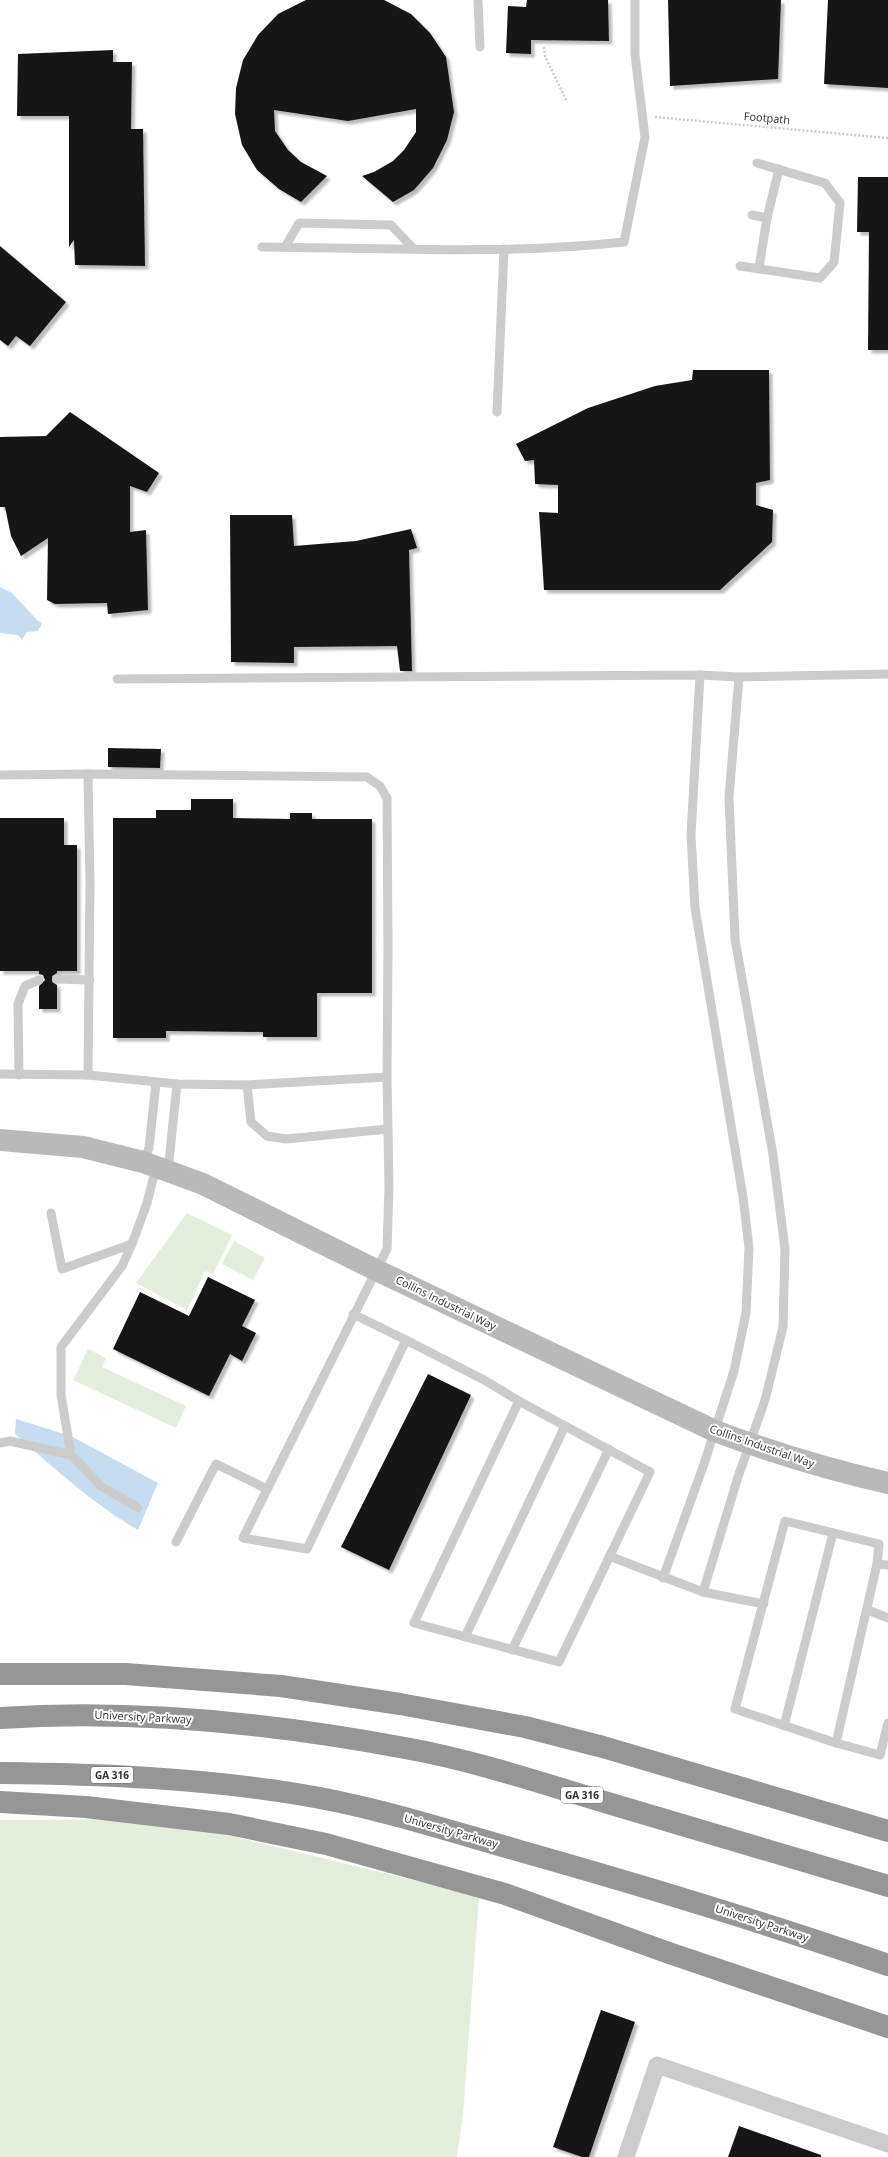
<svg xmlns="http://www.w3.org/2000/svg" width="888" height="2157" viewBox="0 0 888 2157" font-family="'Open Sans',sans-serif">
<defs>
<filter id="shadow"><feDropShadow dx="3.5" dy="3.5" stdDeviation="1" flood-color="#0004"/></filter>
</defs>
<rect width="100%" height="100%" fill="#fff"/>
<g fill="#e4eedc">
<path d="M187,1213L232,1235L213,1274L205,1271L187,1310L136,1283Z"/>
<path d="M234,1241L265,1258L253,1280L222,1264Z"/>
<path d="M88,1349L106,1358L102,1367L186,1406L176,1428L73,1380Z"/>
<path d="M161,1819L479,1896L463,2115L457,2157H0V1820Z"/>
</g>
<g fill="#c7dcef">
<path d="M0,587L12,593L38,621L42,623L38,631L27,632L22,640L18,635L0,633Z"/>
<path d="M16,1419L71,1436L158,1483L138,1530C93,1504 54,1468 15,1434Z"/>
</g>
<g fill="#161616" filter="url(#shadow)">
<path d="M306,0H384L411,14L430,33L446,57L454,112L447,140L433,168L414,190L393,202L362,176L374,172L393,161L404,150L416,132V109L348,121L274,110L275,131L288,150L301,162L327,176L301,202L279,189L257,170L242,145L235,114L236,88L243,60L258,35L278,14Z"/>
<path d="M527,0H608L609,41L531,40V54L506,53L508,6L526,7Z"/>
<path d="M668,0H781L778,79L670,86Z"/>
<path d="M828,0H888V88L824,84Z"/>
<path d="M113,50V62H132L131,129H143L145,266L75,265L74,240L69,247V116H17L18,54Z"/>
<path d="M858,177H888V350H868L869,232H857Z"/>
<path d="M0,246L66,302L30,346L16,336L8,346L0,340Z"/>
<path d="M693,370H769L770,480L756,483V505L773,510L772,542L720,590H544L539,512L558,513V485L535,484L534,460L525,461L516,444L588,408L655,386L692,380Z"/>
<path d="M70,412L159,473L147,492L130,486V532L146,530L148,610L108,614L107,603L55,604L47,600L48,538L21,556L11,536L5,507H0V437L46,436Z"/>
<path d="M230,515H292L294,546L356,541L411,529L417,548L409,550L412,671H400L397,646L294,647V663L231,662Z"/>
<path d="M108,748L161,749L160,768L108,767Z"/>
<path d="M191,799H233V818L290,819V813H312V819H372V993H317V1037H263V1032L166,1031V1038H113V818H156V810H191Z"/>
<path d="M0,818H64V845H77V971H57V973L52,976V982L57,985V1009H39V986L45,980L43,975L39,974V971H0Z"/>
<path d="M208,1277L255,1300L242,1326L256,1333L242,1361L230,1354L209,1396L113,1349L140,1292L189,1316Z"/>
<path d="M428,1374L471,1395L389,1570L341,1547Z"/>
<path d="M601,2010L635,2022L589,2157H582L553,2147Z"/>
<path d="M739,2126L821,2155V2157H728Z"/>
</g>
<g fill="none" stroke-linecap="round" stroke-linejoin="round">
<g stroke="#ccc" stroke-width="2.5" stroke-dasharray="2 2" stroke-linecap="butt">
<path d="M544,47L545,56L566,100"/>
<path d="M655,117L888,138"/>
</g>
<g stroke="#ccc" stroke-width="9">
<path d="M478,0L480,47"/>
<path d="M752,215L767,218L779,169"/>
<path d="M262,247C383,248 504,255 624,242L645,137L635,55V0"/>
<path d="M285,247L299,223L391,225L413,248"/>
<path d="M740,266L820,278L834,262L840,203L825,183L757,163"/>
<path d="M759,268L767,218"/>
<path d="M497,412L504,249"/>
<path d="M117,679L700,675L739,677L888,674"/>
<path d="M0,775L88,774L367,777L380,786L387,798L388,948L387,1077L247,1085L177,1084L88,1075L0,1074"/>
<path d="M57,979L90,980"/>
<path d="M19,1075L18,1004L25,986L39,980"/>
<path d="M88,1075L90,883L88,774"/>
<path d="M247,1085L251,1122L267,1136L286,1139L388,1129"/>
<path d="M143,1162L149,1148L156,1083"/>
<path d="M168,1171L177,1084"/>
<path d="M51,1213L62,1269L132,1244L147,1203L156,1167"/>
<path d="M132,1244L122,1266L61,1347V1395L71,1455L101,1486L138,1508"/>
<path d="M353,1314L406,1340L307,1549L243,1538L387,1249L389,1187L387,1077"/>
<path d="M406,1340L484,1380L519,1401"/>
<path d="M519,1401L650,1472L559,1662L414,1623Z"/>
<path d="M0,1443L10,1441L71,1455"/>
<path d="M176,1542L216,1464L267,1489"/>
<path d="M609,1556L703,1592L764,1604"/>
<path d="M877,1564L879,1544L785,1521L735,1709L836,1743L880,1755L888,1723"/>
<path d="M663,1578L704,1464L734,1371L746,1313L749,1248L743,1197L695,908L691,835L700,675"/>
<path d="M703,1592L738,1477L765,1400L783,1327L785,1249L773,1155L735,939L729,797L739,677"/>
<path d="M868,1610L888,1618"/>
<path d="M465,1637L565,1426"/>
<path d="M512,1650L609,1449"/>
<path d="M784,1726L833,1533"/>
<path d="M836,1743L877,1564L888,1565"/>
</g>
<path stroke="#ccc" stroke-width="17" d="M626,2157L657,2065L888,2144"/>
<path stroke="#b9b9b9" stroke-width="22" d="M0,1140L83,1147L143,1162L203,1184L376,1270L715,1431C771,1452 829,1470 888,1483"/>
<g stroke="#969696" stroke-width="22">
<path d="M0,1674H126L281,1686L400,1704L525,1727L603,1747L888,1831"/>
<path d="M0,1718C135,1709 272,1723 405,1748C473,1760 541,1783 608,1803C701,1831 794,1859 888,1886"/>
<path d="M0,1773C100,1774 199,1778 297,1794C373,1806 446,1830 520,1851C644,1886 766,1923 888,1965"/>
<path d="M0,1802L86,1807L229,1824L326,1844L505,1894L669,1953L888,2027"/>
</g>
</g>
<g text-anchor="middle" stroke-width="4" stroke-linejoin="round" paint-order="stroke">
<g fill="#fff" stroke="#6d6d6d" stroke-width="1">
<rect x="91" y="1767" width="42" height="16" rx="3"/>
<rect x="561" y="1787" width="42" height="16" rx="3"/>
</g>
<g font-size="10" font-weight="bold" fill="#2f2f2f">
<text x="112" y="1779">GA 316</text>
<text x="582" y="1799">GA 316</text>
</g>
<g font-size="11" fill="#2f2f2f" stroke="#fff">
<text transform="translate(767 118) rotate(5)" y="4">Footpath</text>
<text transform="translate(446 1303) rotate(26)" y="4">Collins Industrial Way</text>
<text transform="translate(762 1446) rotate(19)" y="4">Collins Industrial Way</text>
<text transform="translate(143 1717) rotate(3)" y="4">University Parkway</text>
<text transform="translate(451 1831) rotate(16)" y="4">University Parkway</text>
<text transform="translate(762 1923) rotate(18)" y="4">University Parkway</text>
</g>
</g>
</svg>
